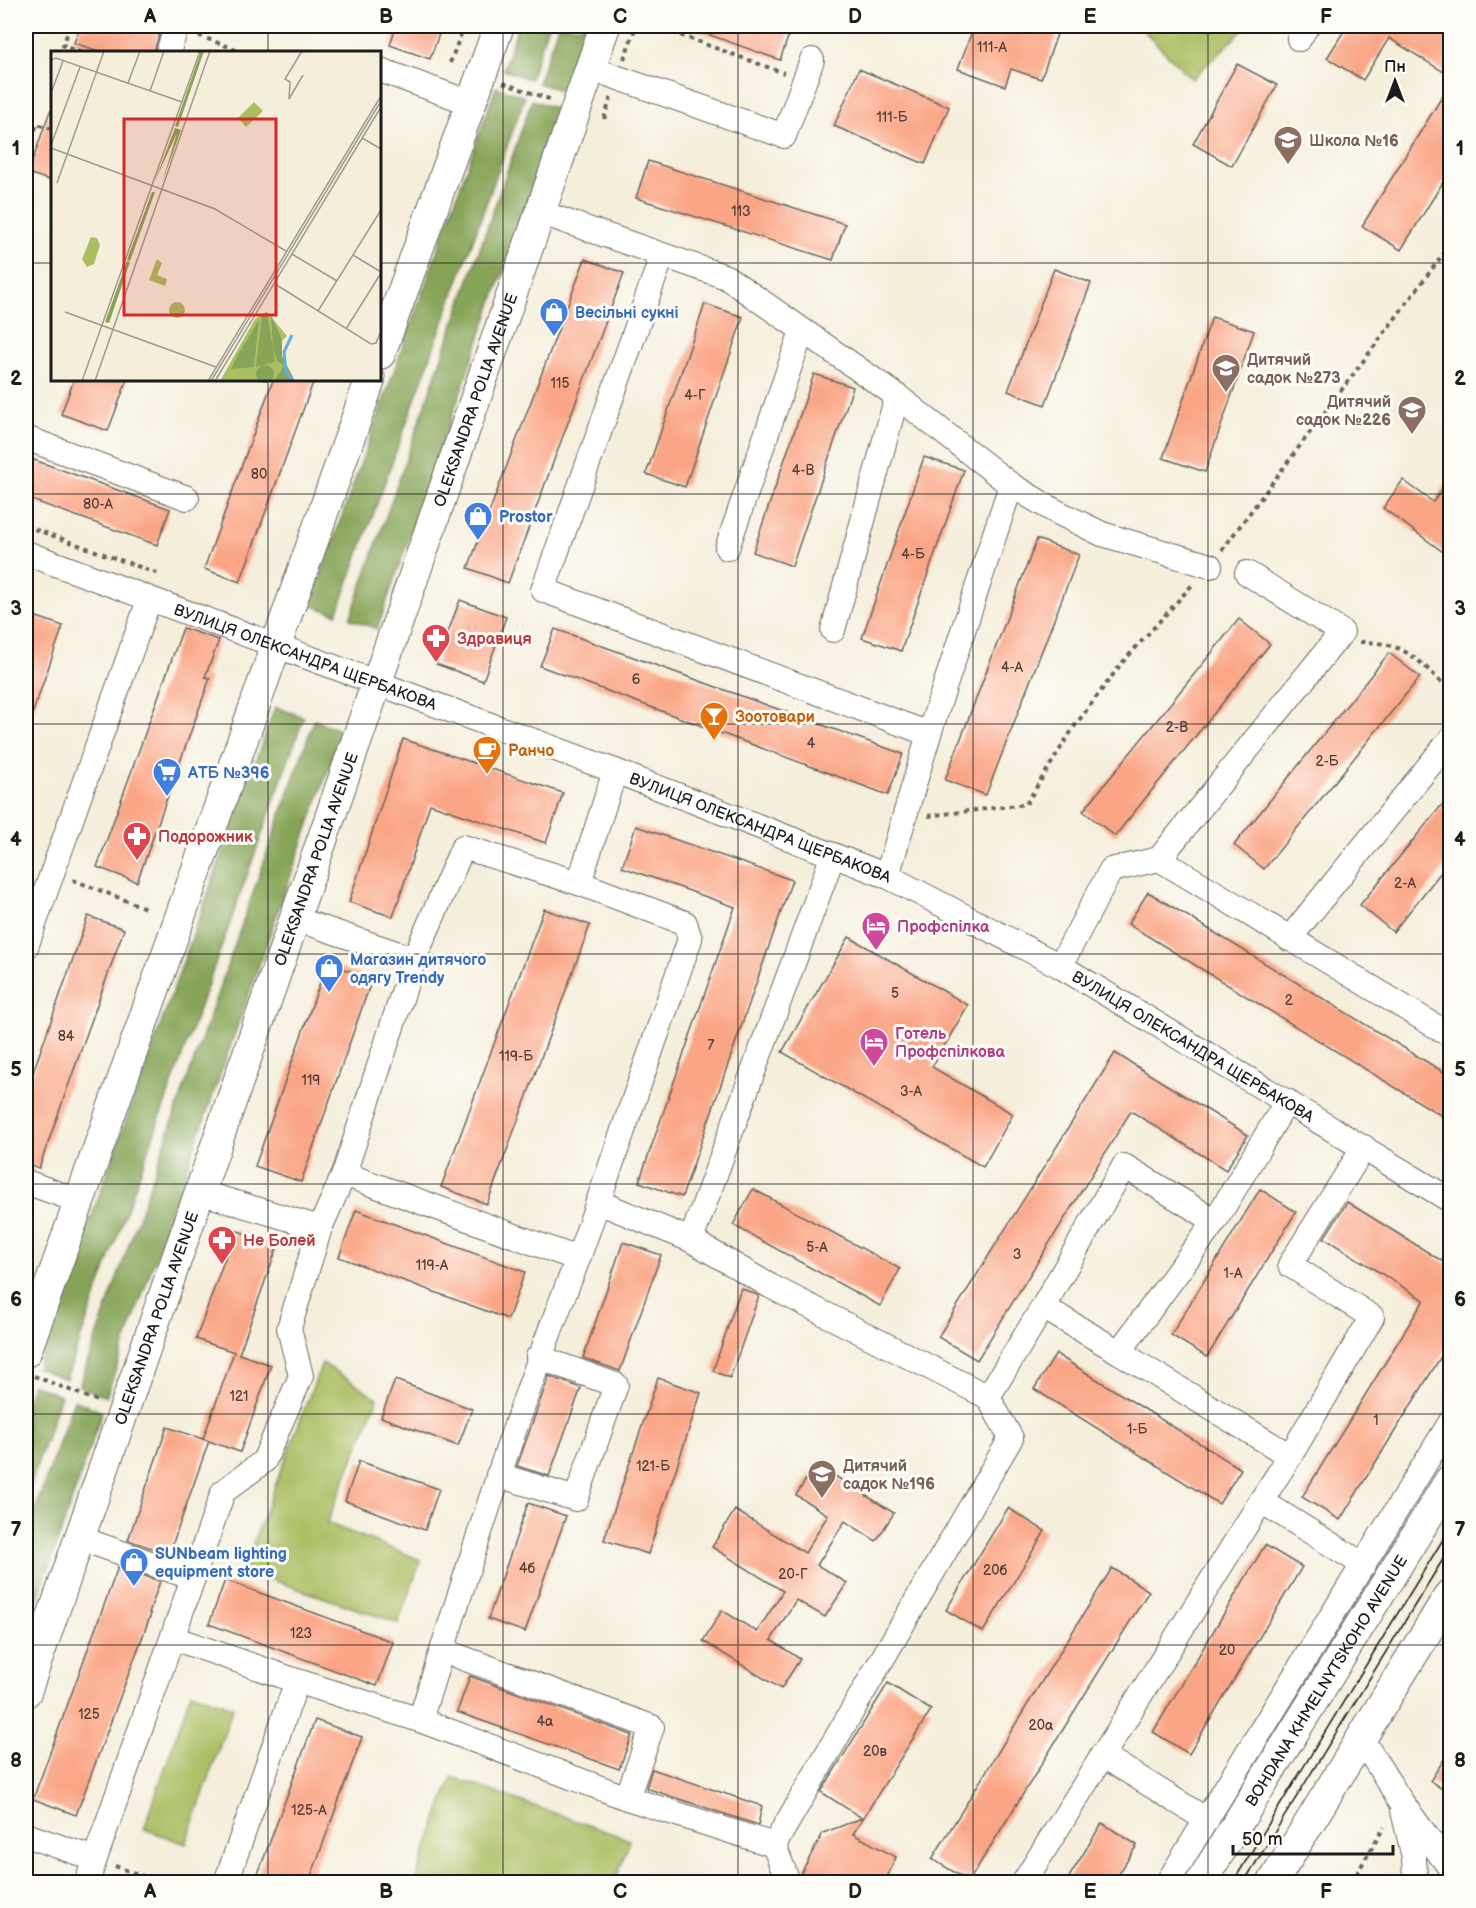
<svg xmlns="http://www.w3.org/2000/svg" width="1476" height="1908" viewBox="0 0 1476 1908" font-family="'Balsamiq Sans',sans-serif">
<rect width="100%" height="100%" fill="#fdfcf7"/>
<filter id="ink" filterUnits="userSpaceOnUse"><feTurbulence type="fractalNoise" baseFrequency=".0167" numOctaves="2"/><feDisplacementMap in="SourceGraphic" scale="12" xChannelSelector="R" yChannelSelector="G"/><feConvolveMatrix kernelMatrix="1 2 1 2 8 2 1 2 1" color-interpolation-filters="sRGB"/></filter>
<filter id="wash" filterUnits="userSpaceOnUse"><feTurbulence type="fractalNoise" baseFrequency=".008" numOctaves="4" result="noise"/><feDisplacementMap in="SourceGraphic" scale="24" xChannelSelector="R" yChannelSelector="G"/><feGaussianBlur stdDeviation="1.35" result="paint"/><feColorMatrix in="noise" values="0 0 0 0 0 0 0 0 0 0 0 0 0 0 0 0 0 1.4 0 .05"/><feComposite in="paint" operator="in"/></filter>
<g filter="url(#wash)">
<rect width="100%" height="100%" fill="#f5eedb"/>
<g fill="#aabe62" stroke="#636d3f" stroke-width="1.5">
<path d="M1139,26H1247L1192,79Z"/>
<path d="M322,1363L378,1398L327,1523L421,1560L398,1623L243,1570Z"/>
<path d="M191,1692L233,1707L186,1844L144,1829Z"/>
<path d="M452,1777L630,1840L615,1882L415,1881Z"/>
</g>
<g fill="#87a558" stroke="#52603a" stroke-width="1.5">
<path d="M518,26H548L530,79L503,70Z"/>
<path d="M558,26H589L566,92L538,83Z"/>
<path d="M496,87L525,97L337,614L310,605Z"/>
<path d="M532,100L560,110L377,629L350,619Z"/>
<path d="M275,707L304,717L66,1379L37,1368Z"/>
<path d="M314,720L342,731L106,1397L79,1386Z"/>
<path d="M32,1384L61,1396L26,1497V1402Z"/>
<path d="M74,1400L102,1412L26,1634V1536Z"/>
</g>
<g id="blocks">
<g fill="#faa686">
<path d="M80,26H141L160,32L154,52H102L74,43Z"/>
<path d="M396,26H442L430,59L390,45Z"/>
<path d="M690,26H792L780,60L690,28Z"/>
<path d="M974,26H1060L1041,79L1011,69L1005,86L958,69Z"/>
<path d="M1347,26H1444L1450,29V76L1389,38L1363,80L1327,58Z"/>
<path d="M1237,64L1277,85L1232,166L1193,144Z"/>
<path d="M859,69L949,107L925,164L834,126Z"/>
<path d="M1450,84V171L1401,250L1362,226Z"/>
<path d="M50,111H52V181L28,173Z"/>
<path d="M648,161L845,224L833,260L636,198Z"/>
<path d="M585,259L624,273L508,583L468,568Z"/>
<path d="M1054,269L1091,283L1045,405L1008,391Z"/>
<path d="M705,304L743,317L685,487L646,474Z"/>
<path d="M1212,317L1254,331L1205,472L1163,458Z"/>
<path d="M814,374L853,387L792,566L753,552Z"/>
<path d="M74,380H127L108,431L61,414Z"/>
<path d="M273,380H314L240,582L204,569Z"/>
<path d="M26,457L170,509L157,545L26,498Z"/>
<path d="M924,457L964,470L901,651L862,638Z"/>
<path d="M1450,479V557L1383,508L1403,480L1433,502Z"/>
<path d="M1037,539L1079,555L986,795L945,780Z"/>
<path d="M460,600L506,617L483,681L436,664Z"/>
<path d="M26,613L63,626L28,726H26Z"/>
<path d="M1239,619L1270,644L1115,836L1083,811Z"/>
<path d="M183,628L219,640L205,677L210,678L137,882L97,867Z"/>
<path d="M555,629L903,754L888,795L540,666Z"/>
<path d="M1389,653L1420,677L1264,869L1234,845Z"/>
<path d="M403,739L563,793L546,843L430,804L393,917L349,902Z"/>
<path d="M1450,795V861L1393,932L1360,905Z"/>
<path d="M636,826L792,880L682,1197L639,1182L735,907L622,867Z"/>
<path d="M1148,892L1450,1076V1121L1128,924Z"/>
<path d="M544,909L590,925L487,1204L441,1187Z"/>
<path d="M88,916L124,929L39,1168L26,1164V1092Z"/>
<path d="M849,937L968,1005L932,1067L1013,1114L983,1167L782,1052Z"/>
<path d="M327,963L372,979L301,1182L255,1166Z"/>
<path d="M1115,1053L1248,1135L1226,1170L1131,1111L977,1360L938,1337Z"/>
<path d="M753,1189L900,1269L880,1306L733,1225Z"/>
<path d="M1260,1189L1296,1212L1207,1357L1171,1335Z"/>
<path d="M1347,1202L1450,1266V1342L1340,1520L1302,1497L1424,1300L1324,1238Z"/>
<path d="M356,1210L525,1272L508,1319L339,1257Z"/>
<path d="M235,1230L278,1245L239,1354L271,1365L240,1452L203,1439L234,1352L196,1339Z"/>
<path d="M623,1242L661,1255L620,1371L583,1358Z"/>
<path d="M741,1288L759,1296L730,1378L713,1371Z"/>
<path d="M1056,1354L1241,1469L1219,1504L1034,1389Z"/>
<path d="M549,1376L581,1388L549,1476L517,1466Z"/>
<path d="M658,1378L701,1393L648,1554L604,1540Z"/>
<path d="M395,1380L472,1409L458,1446L381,1417Z"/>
<path d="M167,1427L209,1441L169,1554L128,1540Z"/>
<path d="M359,1461L439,1489L425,1530L345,1501Z"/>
<path d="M816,1464L894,1513L876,1541L845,1521L817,1565L847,1583L825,1617L796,1600L771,1640L800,1659L781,1689L703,1641L722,1610L757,1632L783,1591L712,1547L735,1510L805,1553L828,1515L796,1495Z"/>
<path d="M528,1503L566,1516L525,1632L488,1619Z"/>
<path d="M1008,1508L1045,1531L983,1632L946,1610Z"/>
<path d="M1265,1545L1302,1567L1189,1754L1153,1732Z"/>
<path d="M118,1567L160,1581L149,1613L151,1614L76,1815L33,1799Z"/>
<path d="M1112,1568L1149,1591L969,1881L932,1859Z"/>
<path d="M225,1580L393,1642L377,1686L209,1624Z"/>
<path d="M470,1676L632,1735L619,1769L457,1712Z"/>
<path d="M888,1683L931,1710L853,1834L896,1857L885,1882H802L800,1875L823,1833L862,1818L821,1792Z"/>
<path d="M315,1720L362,1737L309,1882H255Z"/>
<path d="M1450,1750V1794L1430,1781Z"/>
<path d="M652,1769L762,1806L758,1825L646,1788Z"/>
<path d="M1102,1823L1137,1845L1114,1882H1066Z"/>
</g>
</g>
</g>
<g filter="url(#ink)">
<use href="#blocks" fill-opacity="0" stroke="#68665f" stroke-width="1.5"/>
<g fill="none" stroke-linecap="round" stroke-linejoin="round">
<g stroke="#68665f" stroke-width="26">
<g id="minor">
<path d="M1299,39L1307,26"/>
<path d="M168,52L177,26H174"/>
<path d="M590,68L784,136L812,60"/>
<path d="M380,70L471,103"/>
<path d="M539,212L726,277L897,396L1011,485L1053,510L1102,534L1210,566"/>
<path d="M662,256L543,590L929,734"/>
<path d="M26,438L187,498"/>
<path d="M727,548L802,331"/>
<path id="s1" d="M26,553L615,771L887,876L1060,966L1450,1200"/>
<path d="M833,630L897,396"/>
<path d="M1159,859L1450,1035"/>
<path d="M887,876L929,734L1011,485"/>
<path d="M579,883L615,771"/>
<path d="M293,918L414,959L344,1174"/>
<path d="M1289,939L1450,740"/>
<path d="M26,947L149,600"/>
<path d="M414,959L463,847L579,883L685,923L690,939L598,1202"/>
<path d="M1060,966L1111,870L1159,859L1342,632L1247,573"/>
<path d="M26,1182L81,1202"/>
<path d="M199,1192L320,1228L344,1174L578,1259L598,1202L691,1240L770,1286L988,1397L1043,1307L1119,1352L1215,1221L1287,1101"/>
<path d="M691,1240L833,855"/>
<path d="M1043,1307L1124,1166L1215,1221"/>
<path d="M1119,1352L1290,1456L1261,1501L1364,1565"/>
<path d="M1290,1456L1372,1317L1290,1265L1364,1147"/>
<path d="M498,1475L576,1499L616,1385L538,1357"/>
<path d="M79,1538L193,1578"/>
<path d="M173,1638L297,1681"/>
<path d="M449,1653L652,1727L627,1798"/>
<path d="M420,1720L627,1798L774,1845"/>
<path d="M1361,1738L1400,1800L1450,1868"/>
<path d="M1102,1755L1207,1820"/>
<path d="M1403,1811L1414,1857L1415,1882"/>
<path d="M26,1835L95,1859L87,1882"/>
<path d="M95,1859L223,1492L264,1461L301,1376L289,1328L320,1228"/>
<path d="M226,1882L297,1681L420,1720C469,1565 517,1410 578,1259"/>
<path d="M788,1882L774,1845L1011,1438L988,1397"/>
<path d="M1024,1882L1261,1501"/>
<path d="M1168,1882L1450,1423"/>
</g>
</g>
<g stroke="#68665f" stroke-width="32">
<g id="major">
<path d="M380,354L499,26"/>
<path d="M26,1352L370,380"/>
<path id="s2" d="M26,1692L605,26"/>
<path id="s3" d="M1201,1882L1450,1480"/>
<path d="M1273,1882L1450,1594"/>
</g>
</g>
<g stroke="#68665f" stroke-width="4" stroke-dasharray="4.5 4.5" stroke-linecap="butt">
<path d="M70,26L63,46L80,52"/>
<path d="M203,26L200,36L242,52"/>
<path d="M655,26L784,73"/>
<path d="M624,59L636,26"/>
<path d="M450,63L464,26"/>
<path d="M503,83L552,100"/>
<path d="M604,119L611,97"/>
<path d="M26,156L37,124L52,129"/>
<path d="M26,526L159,574"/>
<path d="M1222,550L1450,245"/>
<path d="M1360,642C1407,642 1418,661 1450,690"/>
<path d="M928,816L1026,804L1074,727L1121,664L1194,583"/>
<path d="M73,880L148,909"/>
<path d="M34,1376L100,1402"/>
<path d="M115,1866L159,1882"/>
<path d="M1352,1882L1384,1827"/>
</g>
<use href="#minor" stroke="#fff" stroke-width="24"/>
<use href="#major" stroke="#fff" stroke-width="30"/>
<g stroke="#1c1c1c" stroke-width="1.5">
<path d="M1233,1882L1450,1528"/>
<path d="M1244,1882L1450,1548"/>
</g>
</g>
</g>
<path fill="none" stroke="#1c1c1c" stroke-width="1.5" stroke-opacity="0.55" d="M268,26V52M503,26V1882M738,26V1882M973,26V1882M1208,26V1882M26,263H52M380,263H1450M268,380V1882M26,494H1450M26,724H1450M26,954H1450M26,1184H1450M26,1414H1450M26,1645H1450"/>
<defs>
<g id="school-pin" transform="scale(1.5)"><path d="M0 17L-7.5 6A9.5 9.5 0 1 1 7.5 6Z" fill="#8d6e63" stroke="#fdfcf7"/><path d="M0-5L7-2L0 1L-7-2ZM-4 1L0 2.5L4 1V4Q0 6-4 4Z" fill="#fff"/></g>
<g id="shop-pin" transform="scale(1.5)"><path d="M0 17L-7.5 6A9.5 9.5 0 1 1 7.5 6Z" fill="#3f7fe0" stroke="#fdfcf7"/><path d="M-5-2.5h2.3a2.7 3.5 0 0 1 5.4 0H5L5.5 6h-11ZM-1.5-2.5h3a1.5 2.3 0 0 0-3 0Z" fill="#fff"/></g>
<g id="pharmacy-pin" transform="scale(1.5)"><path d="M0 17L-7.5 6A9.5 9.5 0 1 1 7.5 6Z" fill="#e0444e" stroke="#fdfcf7"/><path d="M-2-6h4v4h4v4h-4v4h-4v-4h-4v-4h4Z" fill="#fff"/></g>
<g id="bar-pin" transform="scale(1.5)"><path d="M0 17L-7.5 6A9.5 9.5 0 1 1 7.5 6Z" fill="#e8710a" stroke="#fdfcf7"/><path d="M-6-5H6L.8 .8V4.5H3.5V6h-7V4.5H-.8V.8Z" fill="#fff"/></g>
<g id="cafe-pin" transform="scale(1.5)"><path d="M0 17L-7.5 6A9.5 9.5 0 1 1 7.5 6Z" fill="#e8710a" stroke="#fdfcf7"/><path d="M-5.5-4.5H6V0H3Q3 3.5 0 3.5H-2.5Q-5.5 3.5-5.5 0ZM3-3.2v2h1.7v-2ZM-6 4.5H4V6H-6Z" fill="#fff"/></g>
<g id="supermarket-pin" transform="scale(1.5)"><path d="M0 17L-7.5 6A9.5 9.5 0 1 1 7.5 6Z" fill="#3f7fe0" stroke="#fdfcf7"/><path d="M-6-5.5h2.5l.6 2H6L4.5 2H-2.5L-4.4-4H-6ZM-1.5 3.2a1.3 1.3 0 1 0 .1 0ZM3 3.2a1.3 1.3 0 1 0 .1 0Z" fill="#fff"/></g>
<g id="hotel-pin" transform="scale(1.5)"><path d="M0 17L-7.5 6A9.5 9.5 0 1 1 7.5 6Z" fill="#d1479c" stroke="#fdfcf7"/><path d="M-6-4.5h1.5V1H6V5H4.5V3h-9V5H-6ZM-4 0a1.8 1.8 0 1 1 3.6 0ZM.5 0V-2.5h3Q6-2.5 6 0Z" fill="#fff"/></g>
</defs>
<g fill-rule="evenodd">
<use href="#school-pin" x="1288" y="140"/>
<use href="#shop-pin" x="554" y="312"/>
<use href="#school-pin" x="1226" y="368"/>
<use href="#school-pin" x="1412" y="410"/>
<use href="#shop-pin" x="478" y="516"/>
<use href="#pharmacy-pin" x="436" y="638"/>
<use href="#bar-pin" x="714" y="716"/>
<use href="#cafe-pin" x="487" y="750"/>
<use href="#supermarket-pin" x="167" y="772"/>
<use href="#pharmacy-pin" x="137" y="836"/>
<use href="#hotel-pin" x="876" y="926"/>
<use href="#shop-pin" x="329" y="968"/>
<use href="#hotel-pin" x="874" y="1042"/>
<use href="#pharmacy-pin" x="222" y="1240"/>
<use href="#school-pin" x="822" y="1474"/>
<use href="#shop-pin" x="134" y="1562"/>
</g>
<g text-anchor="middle" stroke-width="6" stroke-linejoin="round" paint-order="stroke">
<g font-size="14" fill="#543e36">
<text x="992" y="52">111-А</text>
<text x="892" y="122">111-Б</text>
<text x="741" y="216">113</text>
<text x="560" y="388">115</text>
<text x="695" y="400">4-Г</text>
<text x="803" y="475">4-В</text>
<text x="259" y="479">80</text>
<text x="98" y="509">80-А</text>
<text x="913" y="559">4-Б</text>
<text x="1012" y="672">4-А</text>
<text x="636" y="684">6</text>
<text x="1177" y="732">2-В</text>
<text x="811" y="748">4</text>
<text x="1327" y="766">2-Б</text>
<text x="1405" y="888">2-А</text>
<text x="895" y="998">5</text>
<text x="1289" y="1005">2</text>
<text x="66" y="1041">84</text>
<text x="711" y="1050">7</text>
<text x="516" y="1061">119-Б</text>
<text x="311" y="1085">119</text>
<text x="911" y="1096">3-А</text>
<text x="817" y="1252">5-А</text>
<text x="1017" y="1259">3</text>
<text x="432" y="1270">119-А</text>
<text x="1233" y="1278">1-А</text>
<text x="239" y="1401">121</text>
<text x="1376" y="1425">1</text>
<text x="1137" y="1434">1-Б</text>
<text x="653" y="1471">121-Б</text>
<text x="527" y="1573">4б</text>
<text x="995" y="1575">20б</text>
<text x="793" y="1579">20-Г</text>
<text x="301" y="1638">123</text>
<text x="1227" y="1655">20</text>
<text x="89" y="1719">125</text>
<text x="545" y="1726">4а</text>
<text x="1041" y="1730">20а</text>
<text x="875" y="1756">20в</text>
<text x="309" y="1815">125-А</text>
</g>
<g font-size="16" font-weight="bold" fill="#785e54" stroke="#fdfcf7" text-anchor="start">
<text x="1309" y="146">Школа №16</text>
<text x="1247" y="365">Дитячий<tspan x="1247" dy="18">садок №273</tspan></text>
<text x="1391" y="407" text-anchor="end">Дитячий<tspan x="1391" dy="18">садок №226</tspan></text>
<text x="843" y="1471">Дитячий<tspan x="843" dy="18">садок №196</tspan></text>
</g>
<g font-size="16" font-weight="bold" fill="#366cbe" stroke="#fdfcf7" text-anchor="start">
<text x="575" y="318">Весільні сукні</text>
<text x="499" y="522">Prostor</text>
<text x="188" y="778">АТБ №396</text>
<text x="350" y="965">Магазин дитячого<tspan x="350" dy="18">одягу Trendy</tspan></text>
<text x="155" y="1559">SUNbeam lighting<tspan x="155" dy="18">equipment store</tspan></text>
</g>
<g font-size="16" fill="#1c1c1c" stroke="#fdfcf7">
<text dy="6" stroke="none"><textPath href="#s2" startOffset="1368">OLEKSANDRA POLIA AVENUE</textPath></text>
<text dy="6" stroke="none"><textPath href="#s1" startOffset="298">ВУЛИЦЯ ОЛЕКСАНДРА ЩЕРБАКОВА</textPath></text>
<text dy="6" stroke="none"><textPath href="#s1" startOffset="784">ВУЛИЦЯ ОЛЕКСАНДРА ЩЕРБАКОВА</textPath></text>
<text dy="6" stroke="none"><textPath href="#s2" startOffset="882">OLEKSANDRA POLIA AVENUE</textPath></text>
<text dy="6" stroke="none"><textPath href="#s1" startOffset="1270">ВУЛИЦЯ ОЛЕКСАНДРА ЩЕРБАКОВА</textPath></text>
<text dy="6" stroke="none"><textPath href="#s2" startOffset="396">OLEKSANDRA POLIA AVENUE</textPath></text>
<text dy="6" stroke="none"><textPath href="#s3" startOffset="237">BOHDANA KHMELNYTSKOHO AVENUE</textPath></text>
</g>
<g font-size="16" font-weight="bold" fill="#be3a42" stroke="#fdfcf7" text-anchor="start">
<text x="457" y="644">Здравиця</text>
<text x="158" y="842">Подорожник</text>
<text x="243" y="1246">Не Болей</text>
</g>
<g font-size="16" font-weight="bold" fill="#c56008" stroke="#fdfcf7" text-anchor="start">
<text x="735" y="722">Зоотовари</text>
<text x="508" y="756">Ранчо</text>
</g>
<g font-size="16" font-weight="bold" fill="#b23c85" stroke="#fdfcf7" text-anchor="start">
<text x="897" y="932">Профспілка</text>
<text x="895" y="1039">Готель<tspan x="895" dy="18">Профспілкова</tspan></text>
</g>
</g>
<g transform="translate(51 51)">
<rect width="330" height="330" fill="#f5eedb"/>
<path d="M203,51L212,60L195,76L187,67ZM40,186L46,187L49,194L43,213L36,216L31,208ZM106,208L111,212L106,224L116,228L114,235L98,229ZM118 259a8 8 0 1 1 16 0a8 8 0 1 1-16 0ZM216,261L236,285L231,290V305L244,330H169L204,268Z" fill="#aabe62"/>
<path d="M150,0H153L127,76L124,75ZM124,77L130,79L111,132L126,82L104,130ZM101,141H104L79,210L76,209ZM76,210L79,211L58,272L54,271ZM216,261L224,311L205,316L211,264ZM220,264L231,289V306L244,330H223L233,315L226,310L222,297ZM208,269L203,316L180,318L188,302ZM205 323a9 9 0 1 1 18 0a9 9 0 1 1-18 0Z" fill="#87a558"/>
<path fill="none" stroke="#63aedc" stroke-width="3" d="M241,284L233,301L235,321L242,330"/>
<path fill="none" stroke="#9e9a8f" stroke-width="1.5" d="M251,0L234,28L239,31L238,48L252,24M0,9L5,7L131,51M77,32L89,0M99,40L113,0M0,42L12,10M311,87L330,98M0,94L29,16M0,97L164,158L235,200M6,132L53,0M241,203L286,230M302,204L330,221M224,233L320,293L325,292L330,280M267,260L330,159M14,261L165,316M295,278L330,222M31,330L149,0M44,330L159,0M157,330L330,45M160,330L330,50M164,330L330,56"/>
<path fill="#d62828" fill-opacity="0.15" stroke="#d62828" stroke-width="3" d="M73,68H225V264H73Z"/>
<rect width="330" height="330" fill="none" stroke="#1c1c1c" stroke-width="3"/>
</g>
<rect width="1476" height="1908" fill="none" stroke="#fdfcf7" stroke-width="66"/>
<g transform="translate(1395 81)" stroke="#fdfcf7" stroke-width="4.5" paint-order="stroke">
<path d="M0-4.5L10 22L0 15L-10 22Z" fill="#1c1c1c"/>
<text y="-9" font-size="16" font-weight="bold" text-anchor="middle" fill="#1c1c1c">Пн</text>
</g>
<path d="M1233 1845v9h160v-9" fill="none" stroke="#1c1c1c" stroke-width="3"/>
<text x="1242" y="1845" font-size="18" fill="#1c1c1c" stroke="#fdfcf7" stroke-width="4.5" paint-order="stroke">50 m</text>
<rect x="33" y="33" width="1410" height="1842" fill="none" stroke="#1c1c1c" stroke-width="2"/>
<g font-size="20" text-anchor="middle" font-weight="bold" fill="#1c1c1c">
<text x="150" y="23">A</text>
<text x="386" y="23">B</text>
<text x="620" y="23">C</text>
<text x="855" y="23">D</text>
<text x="1090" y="23">E</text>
<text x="1326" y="23">F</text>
<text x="16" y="155">1</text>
<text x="1460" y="155">1</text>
<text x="16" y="385">2</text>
<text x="1460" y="385">2</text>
<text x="16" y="615">3</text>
<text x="1460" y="615">3</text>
<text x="16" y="846">4</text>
<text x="1460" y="846">4</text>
<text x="16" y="1076">5</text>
<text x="1460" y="1076">5</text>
<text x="16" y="1306">6</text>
<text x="1460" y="1306">6</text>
<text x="16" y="1536">7</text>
<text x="1460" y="1536">7</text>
<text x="16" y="1767">8</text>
<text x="1460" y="1767">8</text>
<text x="150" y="1898">A</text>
<text x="386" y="1898">B</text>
<text x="620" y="1898">C</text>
<text x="855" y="1898">D</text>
<text x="1090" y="1898">E</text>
<text x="1326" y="1898">F</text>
</g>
</svg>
